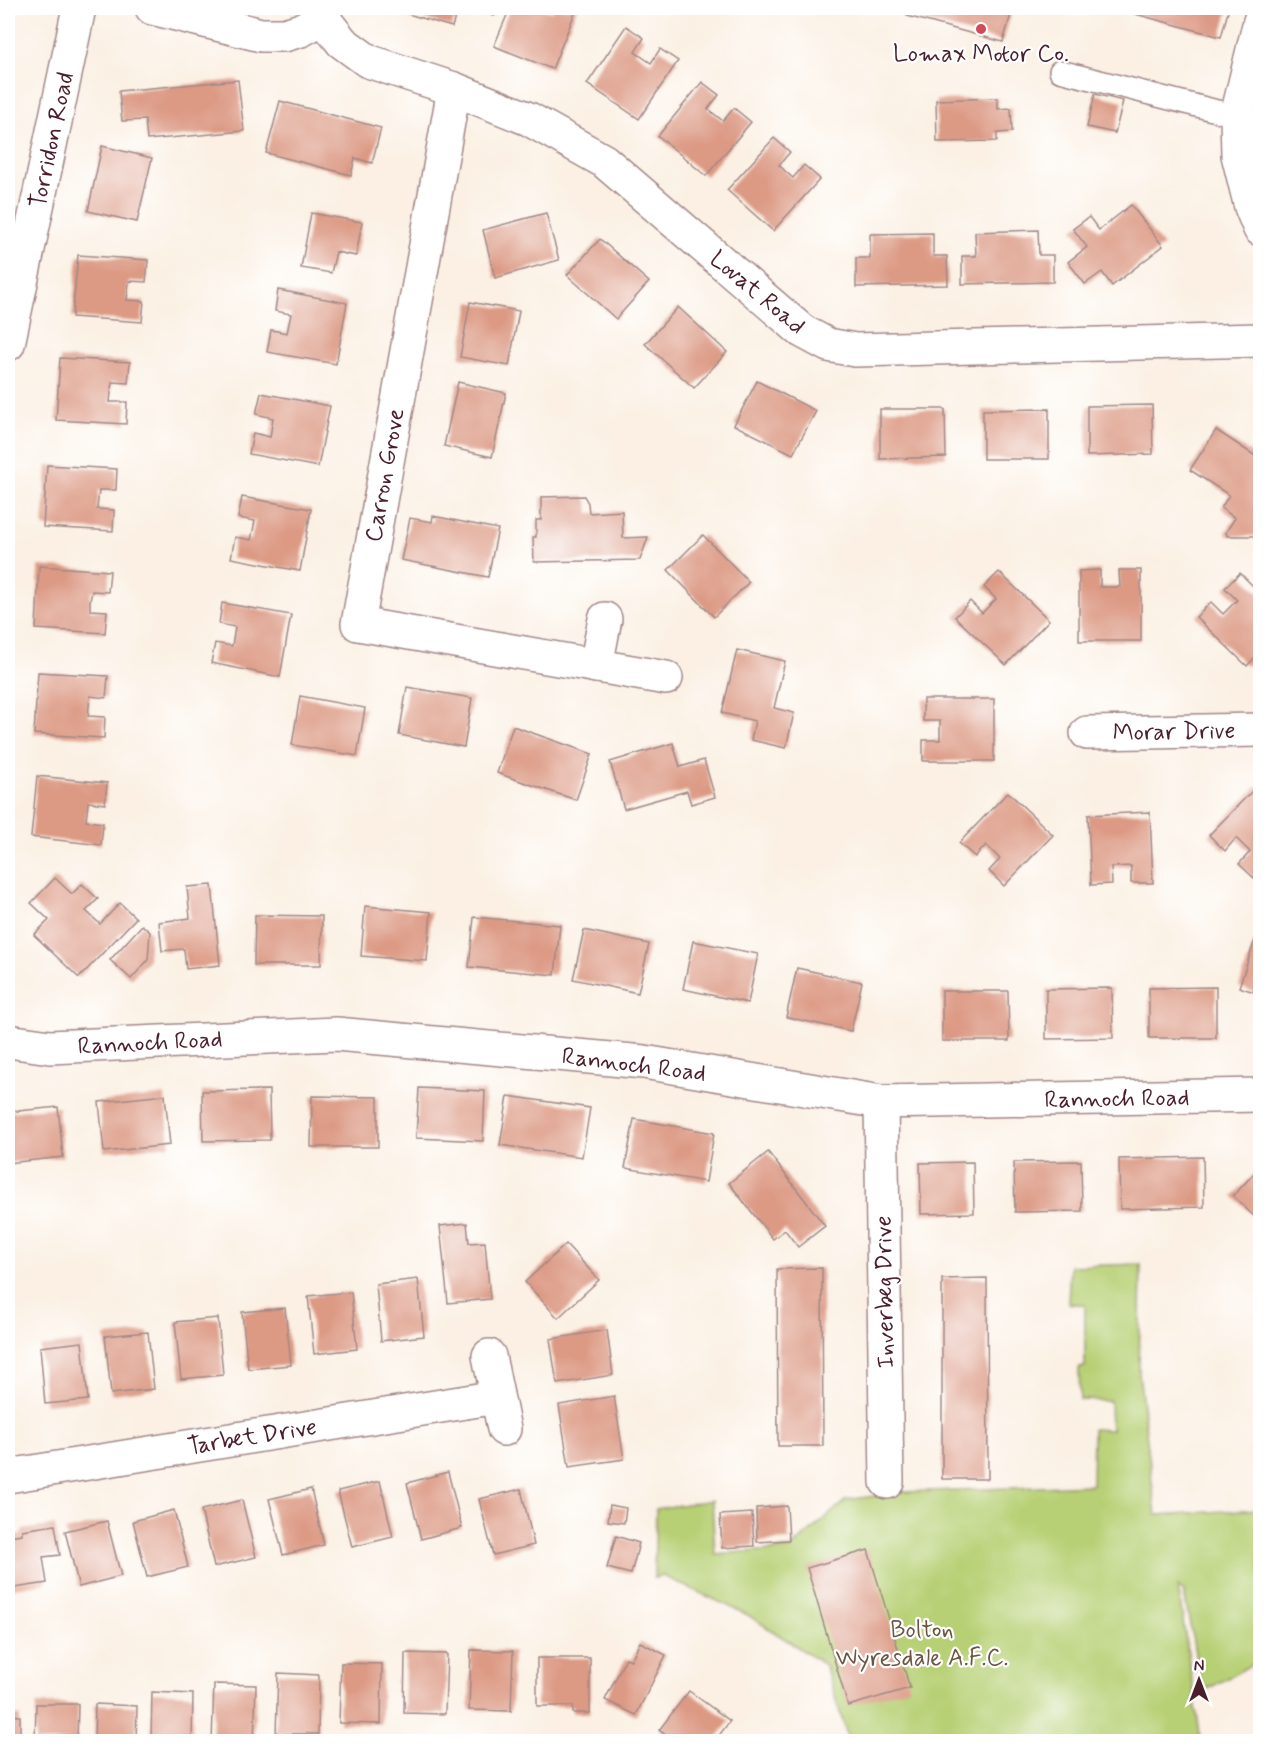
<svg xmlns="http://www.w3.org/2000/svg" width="1268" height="1749" viewBox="0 0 1268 1749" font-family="Mynerve,sans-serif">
<rect width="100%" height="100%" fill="#fff"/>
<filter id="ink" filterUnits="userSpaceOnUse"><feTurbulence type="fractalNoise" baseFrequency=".0167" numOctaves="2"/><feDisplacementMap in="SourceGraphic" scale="12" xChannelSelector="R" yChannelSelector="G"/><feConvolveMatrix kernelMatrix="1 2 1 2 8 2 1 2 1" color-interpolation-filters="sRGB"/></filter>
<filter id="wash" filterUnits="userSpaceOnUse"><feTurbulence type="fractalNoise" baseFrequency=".008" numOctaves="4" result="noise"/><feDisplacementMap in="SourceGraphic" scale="24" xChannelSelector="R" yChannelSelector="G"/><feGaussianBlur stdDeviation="1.35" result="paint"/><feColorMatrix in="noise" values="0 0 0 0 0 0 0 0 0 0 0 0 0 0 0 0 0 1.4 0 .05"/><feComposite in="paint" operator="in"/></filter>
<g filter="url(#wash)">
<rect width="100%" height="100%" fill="#fbf0e3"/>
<path fill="#b7d075" stroke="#807850" stroke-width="1.5" d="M1141,1264L1139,1373L1156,1515L1260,1509V1660L1202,1692L1184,1592L1178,1587L1201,1741H849L825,1665L748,1615L663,1576L654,1578L656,1509L712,1500L715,1554L790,1549L846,1500L904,1492L1092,1485L1093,1429L1111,1430L1110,1401L1080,1400L1079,1368L1085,1367V1305L1068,1303L1070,1266Z"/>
<g id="blocks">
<g fill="#dc9983">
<path d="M388,8H458L452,27Z"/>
<path d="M470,8H497L494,16Z"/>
<path d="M510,8H541L552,12L554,8H577L552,69L494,46Z"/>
<path d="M909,8H1013L1003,42L907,16Z"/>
<path d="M1113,8H1229L1221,37Z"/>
<path d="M626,26L644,38L635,52L651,63L660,49L678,61L639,119L587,84Z"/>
<path d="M238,80L244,131L147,140L145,120L122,121L119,91Z"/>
<path d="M702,82L719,95L708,109L723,121L734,108L751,122L706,176L658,136Z"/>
<path d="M1095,94L1123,101L1115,133L1087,127Z"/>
<path d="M998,98V109L1011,108L1012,132L997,133V141L937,142L936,100Z"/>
<path d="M280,101L381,128L372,163L355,158L351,175L266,153Z"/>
<path d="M774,138L790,152L779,165L786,172L793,178L804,165L820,179L773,231L727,190Z"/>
<path d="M102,146L152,158L137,222L88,211Z"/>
<path d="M1131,205L1163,246L1112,286L1102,272L1085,284L1068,262L1087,247L1073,229L1089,217L1099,230Z"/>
<path d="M311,213L362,222L356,256L336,252L331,273L301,268Z"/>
<path d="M546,213L559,260L495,278L483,230Z"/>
<path d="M1038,230L1039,255H1053V282L962,284V256H976L975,232Z"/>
<path d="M933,233V256H947L948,285L856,287V258H870V234Z"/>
<path d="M600,239L649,282L616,319L567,275Z"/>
<path d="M78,255L148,260L146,282L129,281L127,300L144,301L142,322L72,317Z"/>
<path d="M278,290L347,303L336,364L267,352L271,330L287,333L291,314L275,311Z"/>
<path d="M470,302L519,311L509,366L460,357Z"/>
<path d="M678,307L727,352L694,388L645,344Z"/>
<path d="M60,358L130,362L128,383L112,382L110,402H127L126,424L56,420Z"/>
<path d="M757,381L816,411L793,454L734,425Z"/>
<path d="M458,382L506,393L492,457L444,446Z"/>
<path d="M261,393L330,406L318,467L249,454L253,433L270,437L273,418L256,414Z"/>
<path d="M1152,405L1153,454L1087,456V406Z"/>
<path d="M880,409H945L946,457L880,459Z"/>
<path d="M1049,409V459H983V410Z"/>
<path d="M1216,430L1260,459V536H1227L1226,532L1235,518L1221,508L1229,495L1190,470Z"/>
<path d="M47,465L117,469L116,490H99L97,509L114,510L113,531L43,527Z"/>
<path d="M584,496L588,503L589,513L622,511L623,538L648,537L640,560L534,562L533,537H536V520H541V497Z"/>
<path d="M242,497L311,509L300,571L231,558L235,537L251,540L255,521L238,518Z"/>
<path d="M433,516L498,529L488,577L401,560L410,518L432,522Z"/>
<path d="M703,535L749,582L714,617L668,570Z"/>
<path d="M39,566L110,571L108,592L92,591L90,601V610L107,611L105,633L36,629Z"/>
<path d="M1100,570V587H1120L1119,570H1141V641H1079V571Z"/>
<path d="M999,572L1049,620L1006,665L955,617L970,601L982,613L996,599L984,587Z"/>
<path d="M1240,573L1260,593V652L1247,666L1196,617L1211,602L1223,614L1237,600L1225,588Z"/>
<path d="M222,603L291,615L280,677L211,663L215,643L232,646L235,627L219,624Z"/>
<path d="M737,650L785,661L774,708L794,713L786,748L751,740L755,721L722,713Z"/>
<path d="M38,672L108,676L106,698L90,696L88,716L105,717L104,738L34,734Z"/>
<path d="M407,687L472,698L464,747L399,735Z"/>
<path d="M300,696L365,708L357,756L292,745Z"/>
<path d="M923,699H994V761H923V740H940V721H923Z"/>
<path d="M513,726L592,754L576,800L497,773Z"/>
<path d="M673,743L680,767L704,760L715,797L691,804L687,791L624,809L610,762Z"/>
<path d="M37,776L107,783L105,804L88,802L86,821L103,823L101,845L31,837Z"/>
<path d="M1258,785L1260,788V872L1254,878L1239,864L1250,852L1236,838L1225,851L1209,835Z"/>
<path d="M1008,792L1053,835L1004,886L989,871L1000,859L986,845L975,857L959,843Z"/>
<path d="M1150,812L1153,883H1131V866L1111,867L1112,884L1091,885L1088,815Z"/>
<path d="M55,878L72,894L82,884L98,899L86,911L100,924L120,903L136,918L79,978L34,935L49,920L31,903Z"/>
<path d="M212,885L220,965L186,969L184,949L162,951L159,922L190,918L187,887Z"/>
<path d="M365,906L431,912L427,961L361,956Z"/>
<path d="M255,915L322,916L321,965H254Z"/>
<path d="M474,917L560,925L555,975L469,967Z"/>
<path d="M142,925L150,932L148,960L131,979L110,960Z"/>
<path d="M1260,925V994L1239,987Z"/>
<path d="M584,930L649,944L638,993L573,979Z"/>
<path d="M693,941L758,954L748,1003L683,989Z"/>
<path d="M797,968L862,982L851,1031L786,1017Z"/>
<path d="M1216,987V1038H1149V988Z"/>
<path d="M1112,988L1113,1038L1046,1039V989Z"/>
<path d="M942,991H1008L1009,1041H942Z"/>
<path d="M419,1088L485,1091L483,1141L416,1138Z"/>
<path d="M269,1090L270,1140L203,1141L202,1091Z"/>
<path d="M165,1095L170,1145L104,1152L99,1102Z"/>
<path d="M312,1096L378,1097V1147H311Z"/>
<path d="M508,1096L590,1108L582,1157L500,1145Z"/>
<path d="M58,1107L63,1157L8,1163V1112Z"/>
<path d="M634,1119L714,1133L706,1182L625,1168Z"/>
<path d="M768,1152L825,1226L798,1247L785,1230L773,1239L729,1183Z"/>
<path d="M1203,1157L1204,1207L1120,1209L1119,1159Z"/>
<path d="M1081,1161L1082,1211L1015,1212L1014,1162Z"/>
<path d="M973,1162L974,1213L921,1214L920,1163Z"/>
<path d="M1260,1167V1222L1233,1196Z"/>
<path d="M467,1223L469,1243L485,1242L490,1299L448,1303L440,1226Z"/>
<path d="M566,1244L599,1280L558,1318L525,1282Z"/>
<path d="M822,1268L823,1446H778L777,1269Z"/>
<path d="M987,1278L988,1479H942V1279Z"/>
<path d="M418,1279L424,1336L381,1341L376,1284Z"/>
<path d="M351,1292L357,1349L314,1354L308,1296Z"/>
<path d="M285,1308L291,1365L248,1369L242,1312Z"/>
<path d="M218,1318L223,1375L181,1379L175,1322Z"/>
<path d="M607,1330L613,1375L557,1384L550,1339Z"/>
<path d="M148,1332L154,1389L111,1394L105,1336Z"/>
<path d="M82,1342L88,1400L45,1404L40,1347Z"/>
<path d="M614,1396L624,1459L569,1467L559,1405Z"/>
<path d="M448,1472L462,1528L421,1539L407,1483Z"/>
<path d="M380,1481L393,1537L352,1547L338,1491Z"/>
<path d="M311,1489L324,1545L283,1555L269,1499Z"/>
<path d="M521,1489L534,1545L493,1555L479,1499Z"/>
<path d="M242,1500L256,1557L214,1567L201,1510Z"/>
<path d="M610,1505L626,1508L624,1523L608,1521Z"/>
<path d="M787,1506L789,1540L757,1542L756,1508Z"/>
<path d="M174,1510L188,1567L147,1577L133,1521Z"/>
<path d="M752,1513L754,1546L722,1548L720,1515Z"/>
<path d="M107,1521L121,1576L79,1587L65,1531Z"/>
<path d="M55,1525L60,1555L43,1557L47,1583L8,1589V1536L22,1534V1530Z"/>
<path d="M616,1536L639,1543L631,1574L607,1568Z"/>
<path d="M868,1550L910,1688L848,1706L807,1568Z"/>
<path d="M640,1642L666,1655L636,1715L605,1700L626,1658L631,1660Z"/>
<path d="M471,1650L513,1651L511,1711L469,1710Z"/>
<path d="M405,1653L447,1654L445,1714L404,1713Z"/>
<path d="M537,1658H590V1713H573V1706H537Z"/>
<path d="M341,1663L382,1664L381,1724L339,1723Z"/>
<path d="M278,1673L319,1675L318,1734H276Z"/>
<path d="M214,1684L256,1685L254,1742H212Z"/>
<path d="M689,1691L730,1721L714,1742H675L659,1730Z"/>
<path d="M152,1692L193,1694L192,1742H151Z"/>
<path d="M36,1704H78L77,1742H35Z"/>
<path d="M95,1704L137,1706L136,1742H94Z"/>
<path d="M8,1715L20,1716V1742H8Z"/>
</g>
</g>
</g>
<g filter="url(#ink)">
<use href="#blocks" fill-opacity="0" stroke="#a28887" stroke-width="1.5"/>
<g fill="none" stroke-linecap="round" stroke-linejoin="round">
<g stroke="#a28887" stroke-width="24">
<path id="lane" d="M1060,71L1260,122"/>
</g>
<g stroke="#a28887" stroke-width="36">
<g id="street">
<path d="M152,8L261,35H284L301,30L323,18L326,8"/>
<path d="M323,18L342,42L368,61L454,89L529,119L604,161L802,331L828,345L855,350L1260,340"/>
<path d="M1260,21L1237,116L1238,155L1251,207L1260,229"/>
<path d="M454,89L358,624L666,678"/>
<path d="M8,344L79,8"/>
<path d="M596,666L605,619"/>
<path d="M1087,733L1260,730"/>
<path d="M8,1041L50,1047L336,1034L644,1062L881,1102L1260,1095"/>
<path d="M881,1102L887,1482"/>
<path d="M489,1356L504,1429"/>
<path d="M8,1476L497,1397"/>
</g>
</g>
<use href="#lane" stroke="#fff" stroke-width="21"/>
<use href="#street" stroke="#fff" stroke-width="33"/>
</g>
</g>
<circle fill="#d1495b" stroke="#fff" stroke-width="2" cx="981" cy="29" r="6"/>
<g text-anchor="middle" stroke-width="4.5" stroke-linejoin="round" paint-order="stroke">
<g font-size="24" fill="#4a1f2b" stroke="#fff">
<text x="981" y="61">Lomax Motor Co.</text>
</g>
<g font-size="24" fill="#4a1f2b" stroke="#fff">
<text transform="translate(51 140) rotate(-78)" y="8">Torridon Road</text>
<text transform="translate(758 292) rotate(40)" y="8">Lovat Road</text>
<text transform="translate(384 475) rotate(-80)" y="8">Carron Grove</text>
<text transform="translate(1174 731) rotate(-1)" y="8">Morar Drive</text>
<text transform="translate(150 1042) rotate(-3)" y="8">Rannoch Road</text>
<text transform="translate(634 1064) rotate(7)" y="8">Rannoch Road</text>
<text transform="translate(1117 1098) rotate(-1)" y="8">Rannoch Road</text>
<text transform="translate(884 1292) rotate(-91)" y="8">Inverbeg Drive</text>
<text transform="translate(252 1436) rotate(-9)" y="8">Tarbet Drive</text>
</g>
<g font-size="24" fill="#6b5441" stroke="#fff">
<text x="922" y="1637">Bolton<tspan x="922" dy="28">Wyresdale A.F.C.</tspan></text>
</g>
</g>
<rect width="1268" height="1749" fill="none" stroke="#fff" stroke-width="30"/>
<g transform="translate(1199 1680)" stroke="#ffffff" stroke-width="4.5" paint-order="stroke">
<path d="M0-4.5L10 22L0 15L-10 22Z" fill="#4a1f2b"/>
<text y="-9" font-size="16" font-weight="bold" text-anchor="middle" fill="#4a1f2b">N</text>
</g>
</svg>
